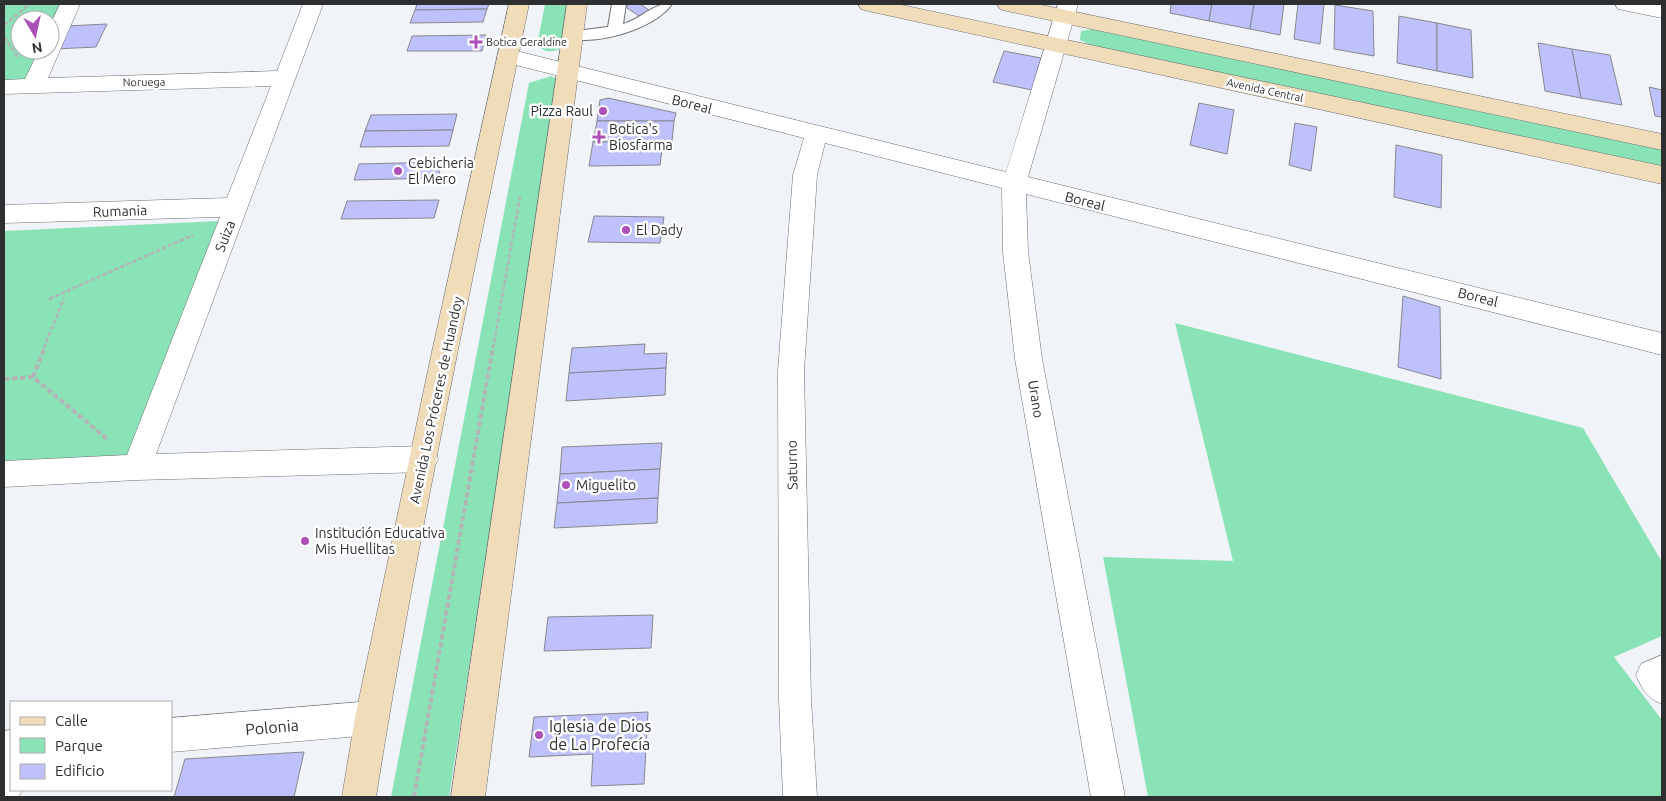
<svg xmlns="http://www.w3.org/2000/svg" width="1666" height="801" viewBox="0 0 1666 801" font-family="Ubuntu,sans-serif">
<rect width="100%" height="100%" fill="#f0f3f7"/>
<g fill="#8ae3b7">
<path d="M4,4H61L50,35V20H20V50H43L29,81L4,83Z"/>
<path d="M545,4H573L568,44C558,51 548,55 537,46Z"/>
<path d="M1093,29L1662,149V169L1092,46L1080,40L1081,31Z"/>
<path d="M551,76L560,80L449,797H391L529,83Z"/>
<path d="M219,221L128,458L4,463V231Z"/>
<path d="M1175,323L1583,428L1662,562V636L1614,657L1662,720V797H1148L1103,557L1233,561Z"/>
</g>
<g fill="#bfc1fe" stroke="#87888c">
<path d="M417,4H489L487,9L415,10Z"/>
<path d="M627,4H640L652,12L642,18L627,8Z"/>
<path d="M1171,4H1212L1209,21L1170,13Z"/>
<path d="M1212,4H1254L1250,29L1209,21Z"/>
<path d="M1254,4H1284L1280,35L1250,29Z"/>
<path d="M1298,4H1324L1320,44L1294,39Z"/>
<path d="M1335,5L1373,11L1374,56L1334,49Z"/>
<path d="M487,9L483,22L410,23L415,10Z"/>
<path d="M1399,16L1437,23V71L1397,63Z"/>
<path d="M1437,23L1471,30L1473,78L1437,71Z"/>
<path d="M107,24L96,47L55,49L67,26Z"/>
<path d="M486,35L482,51H407L412,36Z"/>
<path d="M1538,43L1572,49L1581,98L1545,91Z"/>
<path d="M1572,49L1610,55L1622,105L1581,98Z"/>
<path d="M1004,51L1041,58L1032,90L993,82Z"/>
<path d="M1649,87L1662,90V117L1655,116Z"/>
<path d="M608,98L676,113L674,121H597L600,100Z"/>
<path d="M1199,103L1234,110L1227,154L1190,145Z"/>
<path d="M457,114L453,130L365,131L371,115Z"/>
<path d="M597,121H674L672,141L593,142Z"/>
<path d="M1295,123L1317,127L1311,171L1289,165Z"/>
<path d="M453,130L449,146L360,147L365,131Z"/>
<path d="M593,142H663L660,165L589,166Z"/>
<path d="M1396,145L1442,155L1441,208L1394,197Z"/>
<path d="M442,162L438,178L354,180L359,164Z"/>
<path d="M439,200L434,218L341,219L347,201Z"/>
<path d="M594,216L664,217L660,243L588,242Z"/>
<path d="M1403,296L1440,307L1441,379L1398,367Z"/>
<path d="M645,344L644,354L667,353L666,368L569,373L572,348Z"/>
<path d="M666,368L665,395L566,401L569,373Z"/>
<path d="M662,443L660,469L560,474L562,447Z"/>
<path d="M660,469L658,498L557,503L560,474Z"/>
<path d="M658,498L657,523L554,528L557,503Z"/>
<path d="M653,615L651,648L544,651L548,617Z"/>
<path d="M648,712L644,784L591,786L593,754L529,757L534,717Z"/>
<path d="M304,752L294,797H174L185,759Z"/>
</g>
<g fill="none" stroke-linecap="round" stroke-linejoin="round">
<g stroke="#6c6e72" stroke-width="2">
<path id="service" d="M612,4H626L623,24C643,18 652,3 672,4C655,29 596,46 568,38L566,35L568,32L608,27Z"/>
</g>
<g stroke="#6c6e72" stroke-width="1">
<g id="minor">
<path d="M60,4H80L48,78L277,71L303,4H323L156,454L424,446L434,450L438,459L434,468L424,472L137,480L4,487V461L127,455L220,217L4,223V205L227,198L271,86L4,94V80L25,79L39,50H50V25Z"/>
<path d="M1058,4H1078L1028,177L1662,333V355L1026,194L1028,252L1042,359L1125,797H1091L1015,359L1003,252L1002,188L825,143L817,175L804,371L811,699L817,797H783L779,699L778,371L793,175L804,138L508,63L500,61L497,56L500,51L508,49L1006,172Z"/>
<path d="M1615,4H1662V18L1618,9Z"/>
<path d="M1662,655V704C1647,698 1642,689 1636,675L1641,664Z"/>
<path d="M372,701L384,706L389,718L384,730L372,735L171,752V718Z"/>
<path d="M11,730V790H22L19,797H4V731Z"/>
</g>
</g>
<g stroke="#6c6e72" stroke-width="1">
<g id="secondary">
<path d="M509,4H529C475,268 418,531 376,797H342L355,718L431,356Z"/>
<path d="M567,4H587L485,797H451Z"/>
<path d="M858,4H897L1662,166V184L868,11L861,9Z"/>
<path d="M997,4H1037L1662,134V150L1007,11L1000,9Z"/>
</g>
</g>
<g stroke="#b2b5b8" stroke-width="2.5" stroke-dasharray="4.5 2" stroke-linecap="butt">
<path d="M4,25L30,4"/>
<path d="M4,37L18,57"/>
<path d="M49,299L193,235"/>
<path d="M44,348L64,298"/>
<path d="M493,348L520,196"/>
</g>
<g stroke="#b2b5b8" stroke-width="4" stroke-dasharray="5.5 2.5" stroke-linecap="butt">
<path d="M33,377L45,347"/>
<path d="M4,379L33,377L108,440"/>
<path d="M414,797L493,347"/>
</g>
<use href="#service" fill="#fff" fill-rule="evenodd"/>
<use href="#minor" fill="#fff" fill-rule="evenodd"/>
<use href="#secondary" fill="#f1dcba" fill-rule="evenodd"/>
</g>
<g fill="#ad4fb8" stroke="#fff" stroke-width="2">
<path d="M473.5 34.5h5v5h5v5h-5v5h-5v-5h-5v-5h5z"/>
<circle cx="603" cy="111" r="5"/>
<path d="M596.5 129.5h5v5h5v5h-5v5h-5v-5h-5v-5h5z"/>
<circle cx="398" cy="171" r="5"/>
<circle cx="626" cy="230" r="5"/>
<circle cx="566" cy="485" r="5"/>
<circle cx="305" cy="541" r="5"/>
<circle cx="539" cy="735" r="5"/>
</g>
<g text-anchor="middle" stroke-width="5" stroke-linejoin="round" paint-order="stroke">
<g font-size="11" fill="#2e2f30" stroke="#fff" text-anchor="start">
<text x="486" y="46">Botica Geraldine</text>
</g>
<g font-size="11" fill="#2e2f30" stroke="#fff">
<text transform="translate(144 82) rotate(-1)" y="4">Noruega</text>
<text transform="translate(1265 90) rotate(12)" y="4">Avenida Central</text>
</g>
<g font-size="14" fill="#2e2f30" stroke="#fff">
<text transform="translate(692 104) rotate(14)" y="5">Boreal</text>
<text transform="translate(1085 201) rotate(14)" y="5">Boreal</text>
<text transform="translate(120 211) rotate(-2)" y="5">Rumania</text>
<text transform="translate(225 236) rotate(-69)" y="5">Suiza</text>
<text transform="translate(1478 297) rotate(14)" y="5">Boreal</text>
<text transform="translate(1036 399) rotate(81)" y="5">Urano</text>
<text transform="translate(436 400) rotate(-78)" y="5">Avenida Los Próceres de Huandoy</text>
<text transform="translate(792 465) rotate(-91)" y="5">Saturno</text>
</g>
<g font-size="14" fill="#2e2f30" stroke="#fff" text-anchor="start">
<text x="593" y="116" text-anchor="end">Pizza Raul</text>
<text x="609" y="134">Botica's<tspan x="609" dy="16">Biosfarma</tspan></text>
<text x="408" y="168">Cebicheria<tspan x="408" dy="16">El Mero</tspan></text>
<text x="636" y="235">El Dady</text>
<text x="576" y="490">Miguelito</text>
<text x="315" y="538">Institución Educativa<tspan x="315" dy="16">Mis Huellitas</tspan></text>
</g>
<g font-size="16" fill="#2e2f30" stroke="#fff" text-anchor="start">
<text x="549" y="732">Iglesia de Dios<tspan x="549" dy="18">de La Profecía</tspan></text>
</g>
<g font-size="16" fill="#2e2f30" stroke="#fff">
<text transform="translate(272 727) rotate(-5)" y="6">Polonia</text>
</g>
</g>
<rect width="1666" height="801" fill="none" stroke="#2e2f30" stroke-width="10"/>
<rect x="10" y="701" width="162" height="90" fill="#ffffff" stroke="#abacac"/>
<rect x="20" y="717" width="25" height="8" fill="#f1dcba" stroke="#abacac"/>
<text x="55" y="726" font-size="15" fill="#2e2f30">Calle</text>
<rect x="20" y="738" width="25" height="15" fill="#8ae3b7" stroke="#abacac"/>
<text x="55" y="751" font-size="15" fill="#2e2f30">Parque</text>
<rect x="20" y="764" width="25" height="15" fill="#bfc1fe" stroke="#abacac"/>
<text x="55" y="776" font-size="15" fill="#2e2f30">Edificio</text>
<g transform="translate(35 35) rotate(171)"><circle r="24" fill="#ffffff" stroke="#abacac"/>
<path d="M0-4L9 19L0 12L-9 19Z" fill="#ad4fb8"/>
<text y="-8" font-size="14" font-weight="bold" text-anchor="middle" fill="#2e2f30">N</text>
</g>
</svg>
